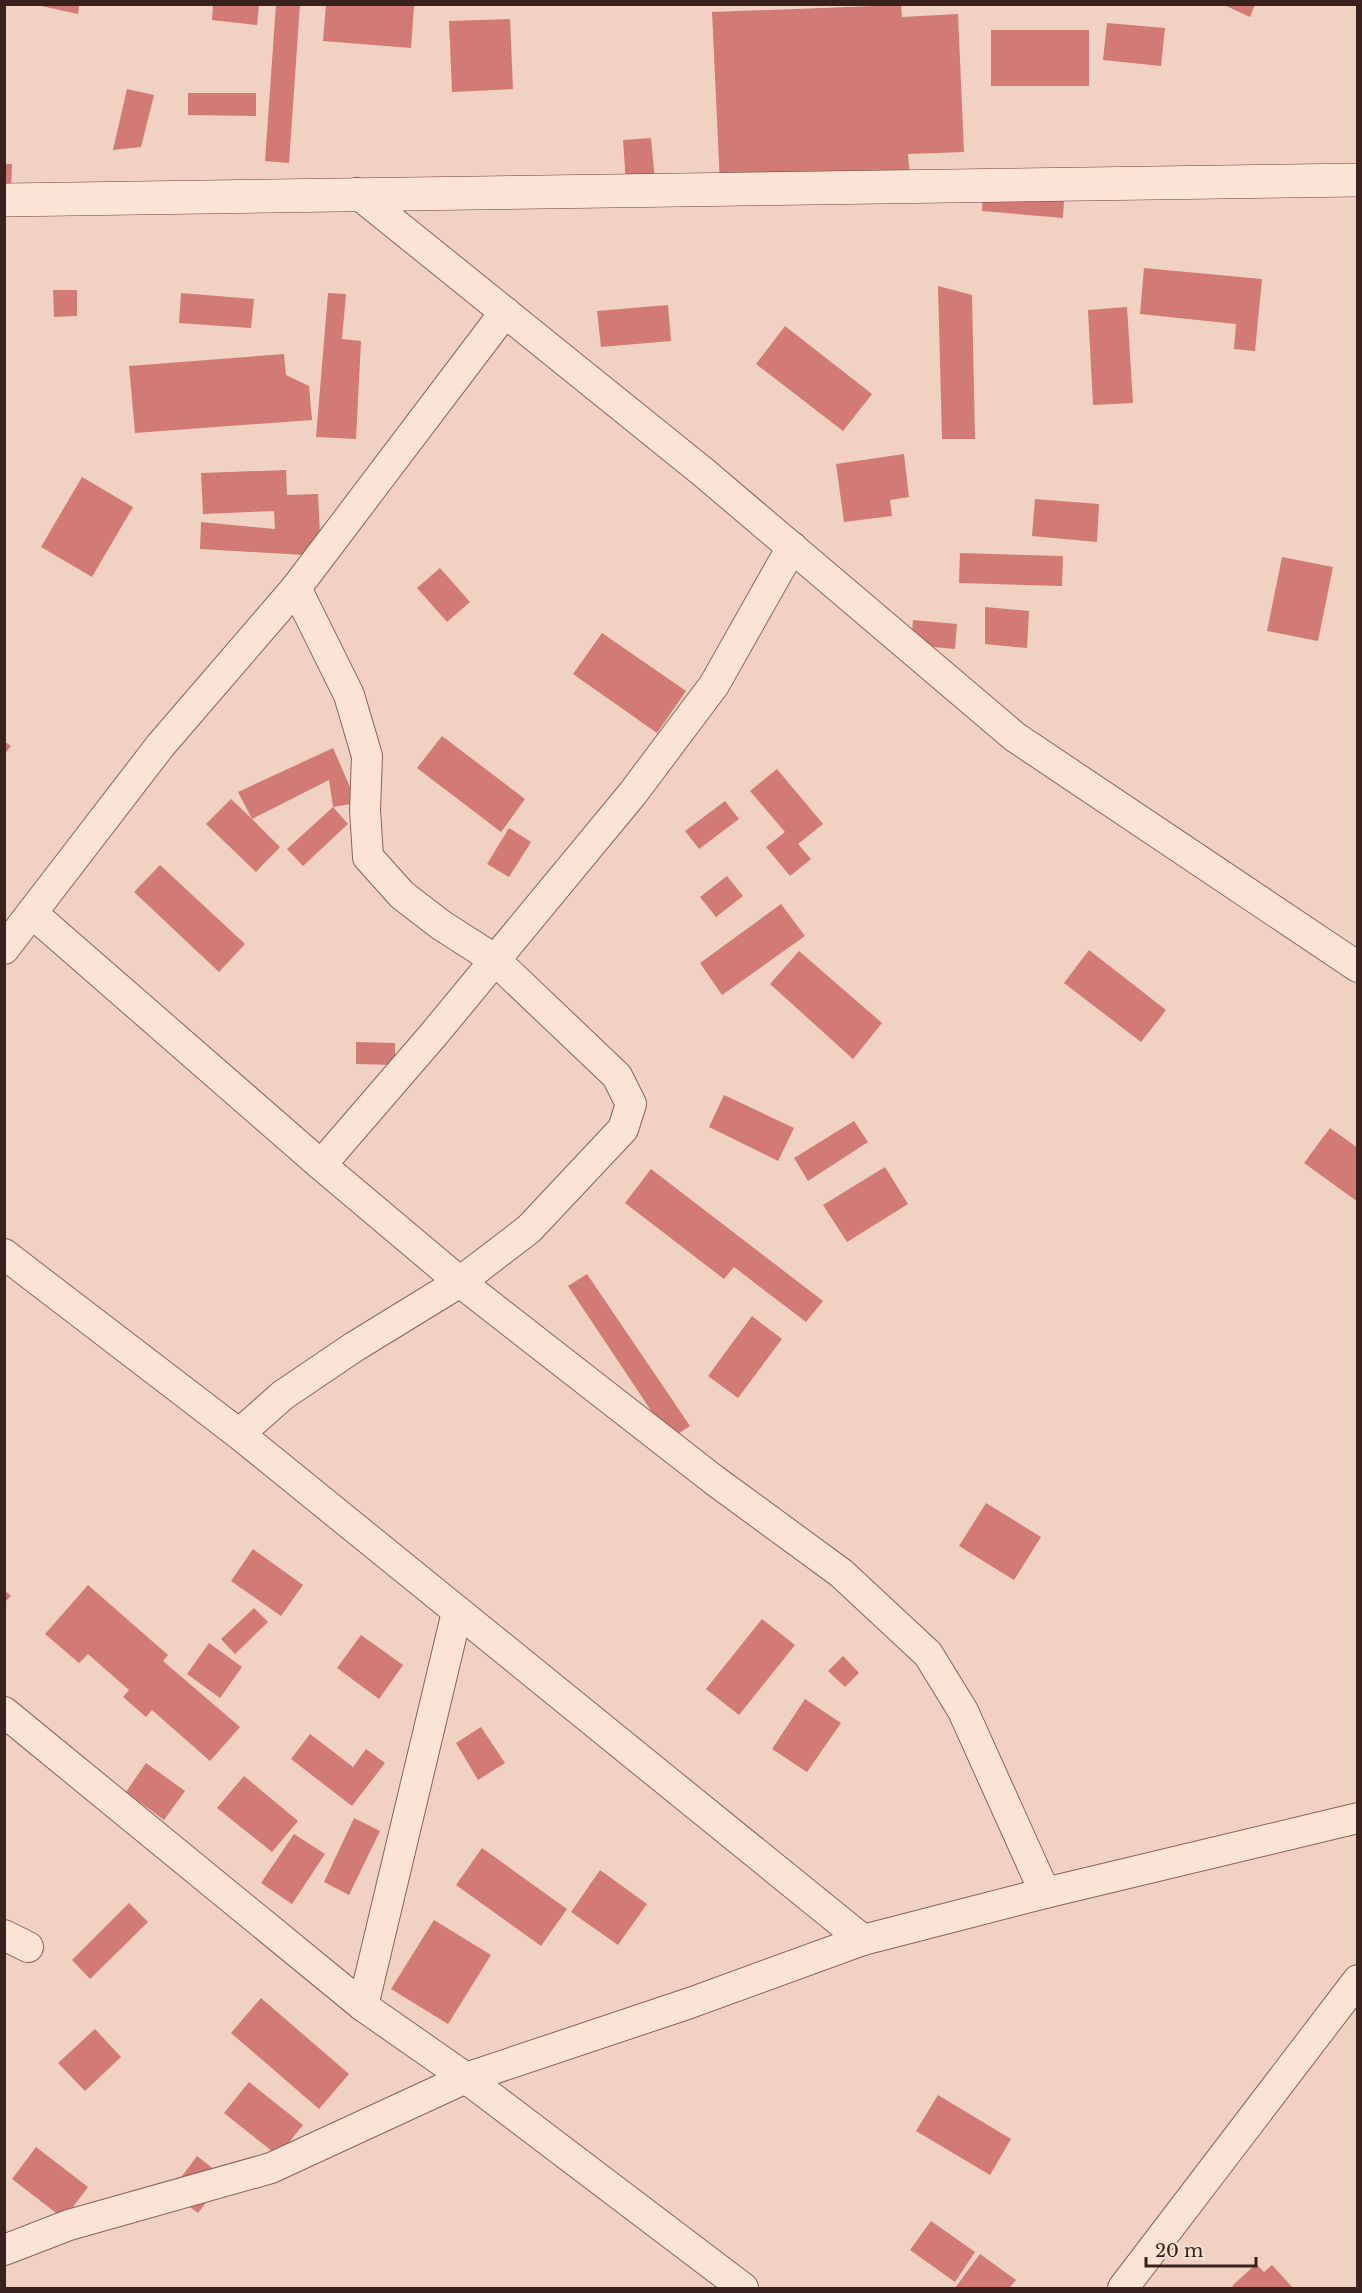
<svg xmlns="http://www.w3.org/2000/svg" width="1362" height="2293" viewBox="0 0 1362 2293" font-family="'Libre Baskerville',serif">
<rect width="100%" height="100%" fill="#f1d2c2"/>
<g fill="#d27a75">
<path d="M32,4H79L78,14Z"/>
<path d="M213,4H259L257,25L212,20Z"/>
<path d="M276,4H300L289,163L265,161Z"/>
<path d="M326,4L414,6L411,48L323,41Z"/>
<path d="M1222,4H1255L1250,17Z"/>
<path d="M901,5L902,17L958,14L964,152L908,154L910,177L720,185L712,12Z"/>
<path d="M510,19L513,89L452,92L449,21Z"/>
<path d="M1107,23L1165,28L1161,66L1103,60Z"/>
<rect x="991" y="30" width="98" height="56"/>
<path d="M127,89L154,95L141,147L113,150Z"/>
<path d="M188,93H256V116L188,115Z"/>
<path d="M651,138L655,182L626,184L623,140Z"/>
<path d="M4,164H12L11,191H4Z"/>
<path d="M983,193L1064,200L1063,218L982,211Z"/>
<path d="M1144,268L1262,279L1255,351L1234,349L1236,324L1140,314Z"/>
<path d="M938,286L972,295L975,439H942Z"/>
<path d="M53,290H77V316L54,317Z"/>
<path d="M181,293L254,299L251,328L179,323Z"/>
<path d="M328,293L346,294L342,339L361,341L356,439L316,437Z"/>
<path d="M668,305L671,341L601,347L597,311Z"/>
<path d="M1127,307L1133,403L1093,405L1088,310Z"/>
<path d="M785,326L872,394L843,431L756,364Z"/>
<path d="M284,354L286,375L309,386L312,420L135,433L129,366Z"/>
<path d="M904,454L909,497L890,500L892,516L844,522L836,464Z"/>
<path d="M286,470L287,495L318,494L321,556L200,549L201,522L275,529L274,511L203,514L201,473Z"/>
<path d="M82,477L133,507L92,577L41,547Z"/>
<path d="M1035,499L1099,504L1097,542L1032,536Z"/>
<path d="M960,553L1063,556L1062,586L959,583Z"/>
<path d="M1282,557L1333,567L1318,641L1267,631Z"/>
<path d="M440,568L470,602L447,622L417,588Z"/>
<path d="M985,607L1029,611L1027,648L985,644Z"/>
<path d="M913,620L957,624L955,649L911,645Z"/>
<path d="M602,633L686,691L657,733L573,674Z"/>
<path d="M442,736L525,799L501,832L417,768Z"/>
<path d="M4,741L11,746L4,755Z"/>
<path d="M333,748L357,803L333,807L329,780L252,819L280,847L256,872L206,824L231,799L252,819L238,792Z"/>
<path d="M777,769L823,824L798,844L811,859L790,876L766,847L785,832L750,791Z"/>
<path d="M725,801L739,819L699,849L685,831Z"/>
<path d="M333,807L348,824L303,866L287,849Z"/>
<path d="M509,828L531,842L509,877L487,864Z"/>
<path d="M160,865L245,944L219,972L134,892Z"/>
<path d="M727,876L743,896L716,917L700,897Z"/>
<path d="M781,904L805,936L722,995L700,963Z"/>
<path d="M1089,950L1166,1010L1141,1042L1064,983Z"/>
<path d="M799,951L882,1023L853,1059L770,984Z"/>
<path d="M356,1042L395,1043V1065L356,1064Z"/>
<path d="M724,1095L794,1128L778,1161L709,1127Z"/>
<path d="M854,1121L868,1142L808,1181L794,1158Z"/>
<path d="M1330,1128L1358,1148V1202L1304,1163Z"/>
<path d="M885,1167L908,1204L847,1242L823,1205Z"/>
<path d="M651,1169L823,1301L806,1322L734,1267L724,1279L625,1203Z"/>
<path d="M587,1274L690,1426L670,1439L568,1286Z"/>
<path d="M752,1316L782,1339L738,1398L708,1376Z"/>
<path d="M986,1503L1041,1537L1014,1580L959,1546Z"/>
<path d="M253,1549L303,1585L281,1616L231,1581Z"/>
<path d="M88,1585L168,1655L163,1661L240,1727L210,1761L152,1710L146,1717L123,1697L129,1690L88,1654L79,1663L45,1634Z"/>
<path d="M4,1590L11,1596L4,1603Z"/>
<path d="M254,1608L268,1622L235,1654L221,1639Z"/>
<path d="M762,1619L795,1645L739,1715L706,1689Z"/>
<path d="M361,1635L403,1665L379,1699L337,1668Z"/>
<path d="M209,1643L242,1667L220,1698L187,1674Z"/>
<path d="M843,1656L859,1673L845,1687L828,1671Z"/>
<path d="M805,1699L841,1723L807,1772L772,1749Z"/>
<path d="M481,1727L505,1763L478,1780L456,1743Z"/>
<path d="M310,1734L353,1767L366,1749L385,1763L352,1806L291,1759Z"/>
<path d="M146,1763L185,1791L164,1820L126,1792Z"/>
<path d="M244,1776L298,1821L272,1852L217,1808Z"/>
<path d="M354,1818L380,1831L349,1895L324,1882Z"/>
<path d="M294,1834L325,1854L292,1904L261,1883Z"/>
<path d="M482,1848L567,1909L541,1946L456,1885Z"/>
<path d="M600,1870L647,1904L618,1945L571,1912Z"/>
<path d="M129,1903L148,1922L90,1979L72,1960Z"/>
<path d="M434,1920L491,1955L448,2024L391,1989Z"/>
<path d="M261,1998L349,2074L319,2109L231,2033Z"/>
<path d="M95,2029L121,2057L85,2091L58,2063Z"/>
<path d="M249,2082L303,2125L278,2156L224,2113Z"/>
<path d="M938,2095L1011,2139L990,2175L916,2131Z"/>
<path d="M36,2147L88,2187L64,2219L12,2179Z"/>
<path d="M197,2156L225,2178L198,2213L170,2192Z"/>
<path d="M931,2221L975,2252L955,2282L910,2250Z"/>
<path d="M980,2254L1016,2280L1009,2288H955Z"/>
<path d="M1256,2264L1264,2272L1272,2265L1293,2288H1235L1232,2286Z"/>
</g>
<g fill="none" stroke-linecap="round" stroke-linejoin="round">
<g stroke="#8d6157" stroke-width="32">
<g id="street">
<path d="M357,193L703,472L1015,737L1358,967"/>
<path d="M32,913L321,1165L460,1282L714,1480L841,1573L928,1654L963,1711L1045,1893"/>
<path d="M4,949L160,746L296,588L505,312"/>
<path d="M321,1165L434,1034L633,793L714,685L792,547"/>
<path d="M4,1254L239,1434L863,1940"/>
<path d="M239,1434L283,1395L354,1347L460,1282L529,1229L623,1129L631,1104L617,1076L494,959L441,925L402,895L368,857L365,810L367,756L349,695L296,588"/>
<path d="M4,1712L363,2006L466,2078L743,2288"/>
<path d="M4,1935L28,1947"/>
<path d="M363,2006L457,1612"/>
<path d="M4,2250L69,2225L271,2168L466,2078L690,2003L863,1940L1045,1893L1358,1818"/>
<path d="M1123,2288L1358,1980"/>
</g>
</g>
<g stroke="#6e423b" stroke-width="34">
<path id="secondary" d="M4,200L1358,180"/>
</g>
<use href="#street" stroke="#fbe3d6" stroke-width="30"/>
<use href="#secondary" stroke="#fbe3d6" stroke-width="33"/>
</g>
<rect width="1362" height="2293" fill="none" stroke="#3b211d" stroke-width="12"/>
<path d="M1146 2257v9h110v-9" fill="none" stroke="#3b211d" stroke-width="3"/>
<text x="1155" y="2257" font-size="18" fill="#3b211d" stroke="#f8e0d2" stroke-width="4.5" paint-order="stroke">20 m</text>
</svg>
